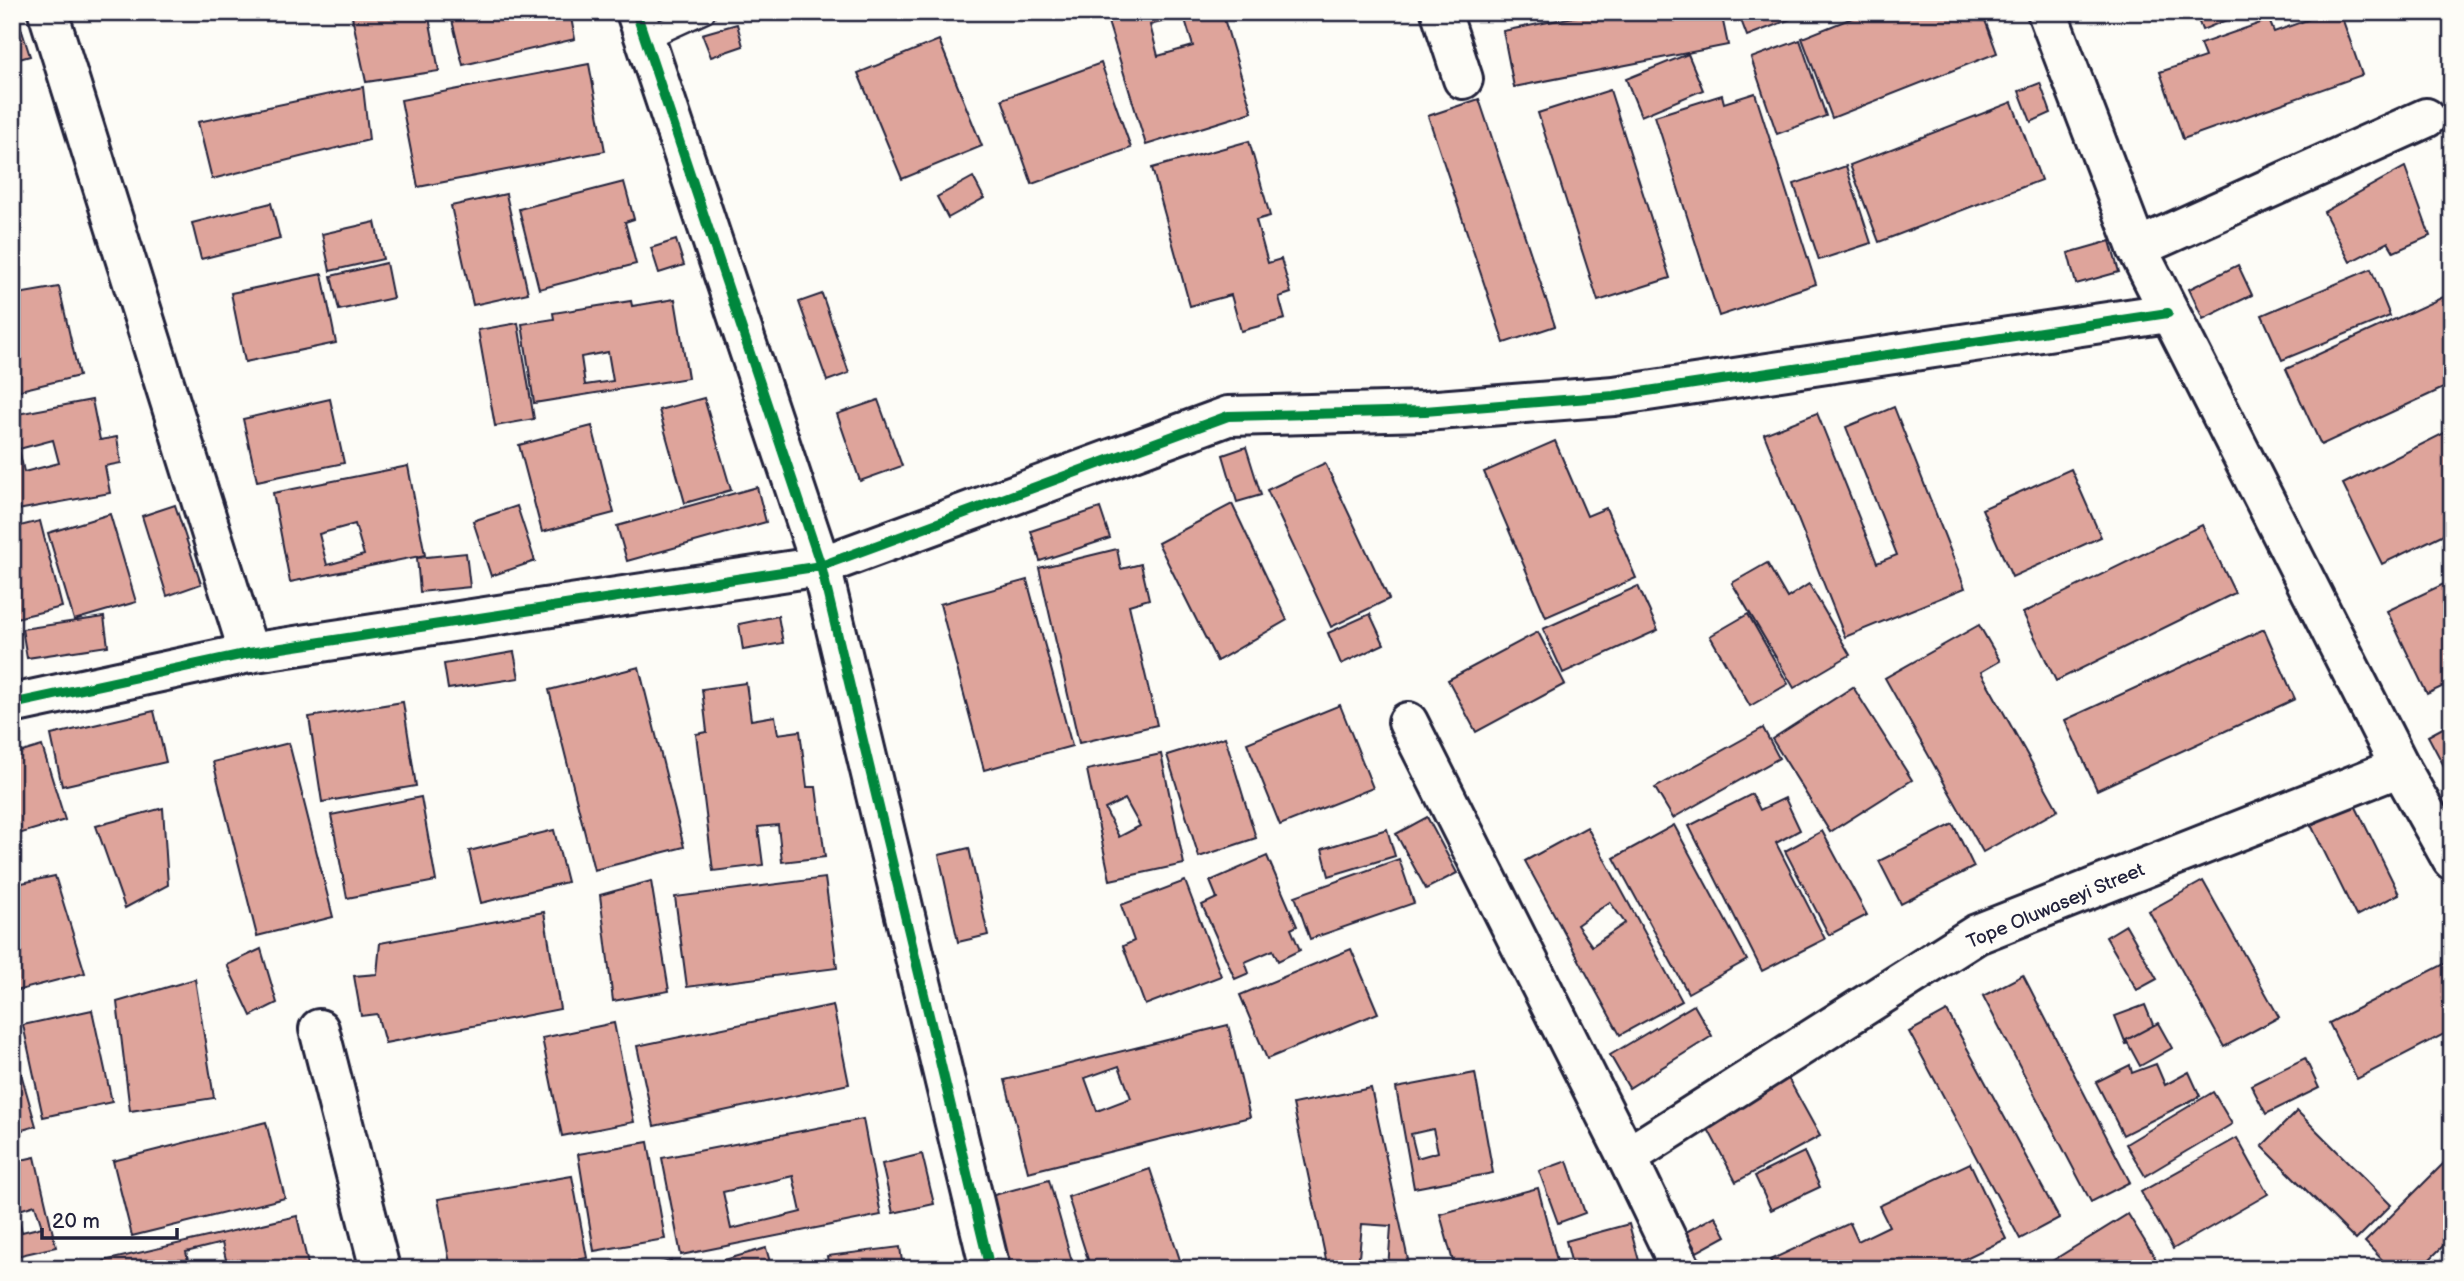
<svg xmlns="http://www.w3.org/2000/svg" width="2464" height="1281" viewBox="0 0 2464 1281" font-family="'Balsamiq Sans',sans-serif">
<rect width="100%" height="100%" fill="#fdfcf7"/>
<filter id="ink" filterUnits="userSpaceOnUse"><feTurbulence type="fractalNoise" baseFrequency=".0143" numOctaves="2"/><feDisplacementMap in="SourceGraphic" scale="14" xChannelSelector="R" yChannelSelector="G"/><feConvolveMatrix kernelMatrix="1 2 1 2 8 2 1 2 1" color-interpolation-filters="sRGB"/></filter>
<g filter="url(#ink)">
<g fill="#dea49b" stroke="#22223b" stroke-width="2" fill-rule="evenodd">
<path d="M351,12H428L439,71L366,82Z"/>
<path d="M450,12H570L575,39L463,65Z"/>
<path d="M1105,12H1222L1252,112L1146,145ZM1184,16L1193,46L1158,56L1150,25Z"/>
<path d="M1599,12H1721L1728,45L1514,87L1503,31Z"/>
<path d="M1738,12H1800L1801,15L1747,36Z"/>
<path d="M1867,12H1982L1997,53L1832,118L1802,38Z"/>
<path d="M2195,12H2246L2202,30Z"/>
<path d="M2329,12H2340L2362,75L2183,139L2160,72L2205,57L2200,44L2269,20L2274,32Z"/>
<path d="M737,24L743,46L711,57L702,34Z"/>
<path d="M21,28L30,56L12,61V30Z"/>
<path d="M939,40L982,146L902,179L858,73Z"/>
<path d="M1800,40L1826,116L1777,134L1751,58Z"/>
<path d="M1688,54L1703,90L1641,116L1626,79Z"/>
<path d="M1101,63L1131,148L1032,184L1002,99Z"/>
<path d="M589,64L605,151L418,187L401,100Z"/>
<path d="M2040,83L2051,113L2031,122L2019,91Z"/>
<path d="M363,87L369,140L212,179L198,122Z"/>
<path d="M1610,90L1670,278L1598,301L1538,113Z"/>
<path d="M1755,93L1816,284L1719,316L1655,116L1722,95L1724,103Z"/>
<path d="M1479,99L1555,326L1504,343L1428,116Z"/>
<path d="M2012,102L2041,180L1879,242L1850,165Z"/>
<path d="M1249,141L1270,216L1256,220L1268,263L1281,259L1291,293L1279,297L1285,319L1241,331L1231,295L1190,306L1152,168Z"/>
<path d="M1846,166L1871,243L1819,260L1794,184Z"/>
<path d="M2405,167L2430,236L2394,252L2388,242L2350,262L2324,212Z"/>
<path d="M973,177L984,198L948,218L937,197Z"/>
<path d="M624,182L634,219L625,222L636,264L539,289L519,209Z"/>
<path d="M506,194L528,293L473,305L451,206Z"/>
<path d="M271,203L280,239L201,259L192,223Z"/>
<path d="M375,222L383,259L330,271L322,234Z"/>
<path d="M676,240L684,265L659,273L651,248Z"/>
<path d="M2110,241L2119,272L2076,284L2068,253Z"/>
<path d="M386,263L393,298L339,310L331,276Z"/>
<path d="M2238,265L2252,295L2203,319L2189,289Z"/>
<path d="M2371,269L2390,316L2282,360L2262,315Z"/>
<path d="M322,274L336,343L245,362L231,293Z"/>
<path d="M59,287L79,376L12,392V295Z"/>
<path d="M2452,293V384L2321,445L2286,369Z"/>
<path d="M822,294L849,373L827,381L799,302Z"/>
<path d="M675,299L688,378L534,403L522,324L554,319L553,313L631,301L632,306ZM608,352L613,381L585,385L581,357Z"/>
<path d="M518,323L534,419L495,426L478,330Z"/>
<path d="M704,398L731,490L685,503L659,410Z"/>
<path d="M330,399L344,463L257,481L243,419Z"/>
<path d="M92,400L100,440L117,437L121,463L105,466L110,493L12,511V415ZM53,440L59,463L24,472L19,449Z"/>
<path d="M878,400L902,466L860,481L837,414Z"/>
<path d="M1894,407L1965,588L1845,637L1764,434L1817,413L1877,563L1897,555L1846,427Z"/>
<path d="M592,426L614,513L542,532L519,445Z"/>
<path d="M2452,429V530L2382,564L2343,484Z"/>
<path d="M1555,441L1587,516L1606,508L1636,578L1546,617L1484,472Z"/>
<path d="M1246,447L1261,495L1237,502L1223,455Z"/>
<path d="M1325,463L1389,599L1331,627L1267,490Z"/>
<path d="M408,466L425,555L290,582L273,493ZM355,524L364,555L327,565L319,534Z"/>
<path d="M2071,469L2101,537L2012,577L1982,509Z"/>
<path d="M757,487L766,522L627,561L617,526Z"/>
<path d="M1232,504L1287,620L1217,661L1158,543Z"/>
<path d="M175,505L201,584L167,596L142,516Z"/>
<path d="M517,506L535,561L491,576L473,521Z"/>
<path d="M1100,508L1110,538L1040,561L1031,531Z"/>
<path d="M110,514L136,602L74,620L48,533Z"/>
<path d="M40,521L62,607L12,619V528Z"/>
<path d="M2202,525L2235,593L2056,681L2023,613Z"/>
<path d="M1117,549L1121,569L1141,564L1149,599L1129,605L1157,725L1079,743L1039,568Z"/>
<path d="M466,553L470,587L420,592L417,558Z"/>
<path d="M1767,563L1787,598L1809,584L1850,655L1794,688L1732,583Z"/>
<path d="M1027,580L1072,746L984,770L940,604Z"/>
<path d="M2452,580V682L2427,694L2387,611Z"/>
<path d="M1638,586L1658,630L1563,673L1543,629Z"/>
<path d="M1370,614L1384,644L1341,664L1328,633Z"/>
<path d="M1748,614L1788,684L1750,706L1710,636Z"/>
<path d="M778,616L783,643L743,650L739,624Z"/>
<path d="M104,617L108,646L27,658L22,629Z"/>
<path d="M1979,625L2000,661L1981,672L2058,810L1983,852L1885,678Z"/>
<path d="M2264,629L2295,699L2097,790L2065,720Z"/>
<path d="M1538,632L1565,684L1476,732L1448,680Z"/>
<path d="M514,652L519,678L448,689L444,664Z"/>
<path d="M639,667L684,847L594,870L549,690Z"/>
<path d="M746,683L751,720L775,716L778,734L800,731L807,787H816L825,857L782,862L778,825L758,827L763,865L713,871L696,734L707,732L702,689Z"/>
<path d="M1853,687L1912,780L1830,832L1772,739Z"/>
<path d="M403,702L416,786L322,802L309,717Z"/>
<path d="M1340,705L1373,788L1280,825L1247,743Z"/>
<path d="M154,711L166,762L62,786L51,735Z"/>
<path d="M2452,723V781L2428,736Z"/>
<path d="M1763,728L1779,758L1673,818L1655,788Z"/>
<path d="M1225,737L1256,838L1199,857L1167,755Z"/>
<path d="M289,743L333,917L257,936L213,762Z"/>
<path d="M42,746L65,820L12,836V755Z"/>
<path d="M1161,754L1184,864L1110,880L1087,770ZM1125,799L1140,826L1119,837L1105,809Z"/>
<path d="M1752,794L1760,810L1785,798L1800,830L1776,843L1825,939L1762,971L1689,826Z"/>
<path d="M421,797L436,881L347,898L331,815Z"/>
<path d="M2354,803L2399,894L2356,916L2311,825Z"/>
<path d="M163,808L168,885L125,908L96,826Z"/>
<path d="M1427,817L1457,873L1426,889L1396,834Z"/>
<path d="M1953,824L1974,867L1901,904L1879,861Z"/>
<path d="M1674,825L1747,960L1688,993L1614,858Z"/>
<path d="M1587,827L1682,1001L1620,1035L1525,861ZM1610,902L1625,923L1592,946L1577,925Z"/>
<path d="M1387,829L1395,856L1329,876L1322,849Z"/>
<path d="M554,830L567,882L481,903L469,851Z"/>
<path d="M1822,831L1867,915L1829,935L1785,851Z"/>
<path d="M969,848L988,935L958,942L939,855Z"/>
<path d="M1267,856L1297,926L1291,929L1300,950L1278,961L1273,950L1245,962L1249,973L1235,979L1202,905L1217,898L1210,881Z"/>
<path d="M1399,859L1414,903L1310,939L1295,896Z"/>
<path d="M55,876L85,973L12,992V885Z"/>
<path d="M825,878L837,968L687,987L675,897Z"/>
<path d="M651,881L669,991L613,1001L600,895Z"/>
<path d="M1185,881L1221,976L1145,1005L1123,946L1134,941L1121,905Z"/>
<path d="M2203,881L2279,1017L2224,1047L2149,911Z"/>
<path d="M544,912L560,1009L385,1043L377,1014L361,1016L354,976L377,974L380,943Z"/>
<path d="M2126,925L2157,979L2137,990L2106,937Z"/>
<path d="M261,949L277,1003L251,1016L227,965Z"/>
<path d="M1351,949L1378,1013L1267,1059L1240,995Z"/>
<path d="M2450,961L2452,1030L2357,1079L2329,1023Z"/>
<path d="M2023,975L2130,1182L2091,1202L1983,996Z"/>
<path d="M195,979L214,1098L130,1111L117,1002Z"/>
<path d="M833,1005L849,1084L654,1126L637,1046Z"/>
<path d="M1694,1005L1712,1036L1629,1088L1610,1055Z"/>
<path d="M2145,1005L2156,1032L2126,1044L2115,1016Z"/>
<path d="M92,1010L112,1102L43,1117L23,1025Z"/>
<path d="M1947,1011L2059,1218L2020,1239L1909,1032Z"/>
<path d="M614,1023L634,1122L562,1136L542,1038Z"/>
<path d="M2158,1023L2172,1048L2140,1066L2126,1040Z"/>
<path d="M1228,1025L1250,1117L1028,1172L1005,1080ZM1119,1066L1131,1098L1097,1111L1085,1078Z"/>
<path d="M12,1042L36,1126L12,1133Z"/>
<path d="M2305,1058L2319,1088L2266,1114L2251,1085Z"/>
<path d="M2156,1064L2165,1085L2189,1072L2200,1096L2123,1135L2096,1082L2130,1065L2132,1073Z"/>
<path d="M1782,1067L1820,1136L1736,1182L1699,1112Z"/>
<path d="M1475,1073L1493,1173L1414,1188L1396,1088ZM1433,1129L1438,1152L1417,1158L1411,1134Z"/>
<path d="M1371,1088L1410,1269H1388L1391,1226L1362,1224L1358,1269H1328L1293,1104Z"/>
<path d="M2213,1092L2232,1124L2145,1176L2126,1144Z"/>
<path d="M2297,1111L2391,1205L2356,1240L2262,1146Z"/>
<path d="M863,1119L881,1215L681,1255L662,1158ZM793,1176L801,1212L731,1229L723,1192Z"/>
<path d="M266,1122L285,1198L132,1236L113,1161Z"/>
<path d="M2237,1138L2268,1194L2173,1249L2141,1192Z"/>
<path d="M648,1142L665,1239L594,1251L578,1154Z"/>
<path d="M1804,1152L1820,1187L1771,1210L1755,1176Z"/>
<path d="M922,1154L934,1204L893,1213L882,1164Z"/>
<path d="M2452,1155V1237L2420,1269H2391L2365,1242Z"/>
<path d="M35,1157L56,1247L12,1257V1162ZM35,1205L42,1227L22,1232L16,1211Z"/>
<path d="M1567,1161L1585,1213L1558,1223L1539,1171Z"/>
<path d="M1970,1163L2006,1239L1943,1269H1775L1770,1260L1850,1223L1858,1241L1889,1226L1879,1206Z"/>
<path d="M1150,1169L1183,1269H1091L1068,1197Z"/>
<path d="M572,1176L587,1258L527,1269H451L438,1199Z"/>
<path d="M1049,1180L1074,1269H1030L1028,1263L1007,1269L987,1197Z"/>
<path d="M1538,1188L1559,1268L1455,1269L1440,1214Z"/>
<path d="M2128,1214L2162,1269H2046L2044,1266Z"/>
<path d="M297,1216L309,1269H226L228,1268L222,1243L186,1252L190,1269H105L104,1261Z"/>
<path d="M1715,1216L1726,1236L1697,1252L1686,1232Z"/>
<path d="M1629,1224L1641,1268L1573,1269L1566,1241Z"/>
<path d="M900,1247L903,1269H829L827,1256Z"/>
<path d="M766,1248L772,1269H723L721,1261Z"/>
<path d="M671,1261L673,1269H638Z"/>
</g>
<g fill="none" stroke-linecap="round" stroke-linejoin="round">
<g stroke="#22223b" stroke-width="26">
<path id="service" d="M645,39L704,12"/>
</g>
<g stroke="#22223b" stroke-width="44">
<g id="minor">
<path d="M48,12L249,653"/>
<path d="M636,12L821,566L990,1269"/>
<path d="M1441,12L1463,79"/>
<path d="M2047,12L2137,248L2400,767L2452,860"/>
<path d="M2137,248L2426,118"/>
<path d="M12,704L249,653L821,566L1228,416L1425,411L1614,396L2168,313"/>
<path d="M1408,722L1627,1157L1681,1269"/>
<path d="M319,1029L380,1269"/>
<path d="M1627,1157L1977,934L2400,767"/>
</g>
</g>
<use href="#service" stroke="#fdfcf7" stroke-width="21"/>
<use href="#minor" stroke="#fdfcf7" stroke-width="38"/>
<g stroke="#fdfcf7" stroke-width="15">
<g id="cycleway">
<path d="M636,12L821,566L990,1269"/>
<path d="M12,704L249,653L821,566L1228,416L1425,411L1614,396L2168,313"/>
</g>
</g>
<use href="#cycleway" stroke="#00873e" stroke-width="10"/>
</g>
</g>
<g text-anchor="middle" stroke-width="7" stroke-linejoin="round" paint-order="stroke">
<g font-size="19" fill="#22223b" stroke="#fdfcf7">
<text transform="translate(2055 905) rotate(-23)" y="7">Tope Oluwaseyi Street</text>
</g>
</g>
<rect width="2464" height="1281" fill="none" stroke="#fdfcf7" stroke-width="42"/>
<rect x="21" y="21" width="2422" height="1239" fill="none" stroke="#22223b" stroke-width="2.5" filter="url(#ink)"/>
<path d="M42 1228v10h135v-10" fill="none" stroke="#22223b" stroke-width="3.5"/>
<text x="52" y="1228" font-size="21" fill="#22223b" stroke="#fdfcf7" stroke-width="5" paint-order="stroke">20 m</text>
</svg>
